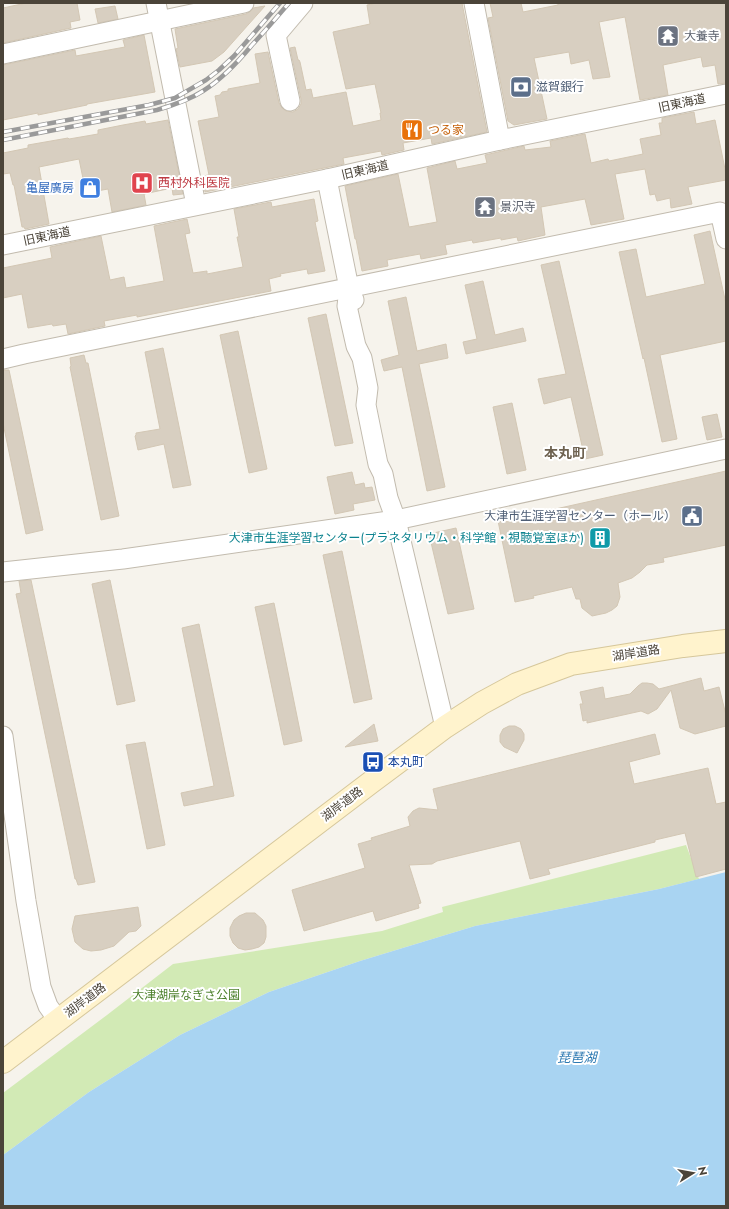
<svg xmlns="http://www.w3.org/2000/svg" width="729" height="1209" viewBox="0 0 729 1209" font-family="Jost,'Noto Sans JP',sans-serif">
<rect width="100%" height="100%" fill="#f6f3ec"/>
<path fill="#d2eab5" d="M686,845L699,879L659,889L475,926L360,961L269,992L180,1035L89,1092L3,1155V1093L107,1015L173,964L382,931L443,912L442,907Z"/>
<path fill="#a9d4f2" d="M726,872V1206H3V1155L89,1092L180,1035L269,992L360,961L475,926L659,889Z"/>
<g fill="#d8cfc1" stroke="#d3c7b4">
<path d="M26,3H77L80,20L70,22L71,28L3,43V8Z"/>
<path d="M376,3H462L487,132L432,144L431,138L403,143L404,150L382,155L381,151L343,158L344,164L205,192L202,176L209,175L198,121L219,117L215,96L220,95L222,92L228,91V89L260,83L255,54L268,52L279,103L282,108L286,111L293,112L298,109L301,104V99L290,48L295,47L298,60H299L300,62L306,90L311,89L313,98L346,92L353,126L381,120L380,113H381L375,84L346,89L333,32L370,24L367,5Z"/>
<path d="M490,3H521L523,12L558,5V3H726V83L718,84L715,65L703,67L701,57L663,65L668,95L640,100L625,17L599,22L610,77L593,79L589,60L571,64L569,52L534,58L547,119L514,125L508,121L488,18L493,17Z"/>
<path d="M115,6L118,19L98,23L95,9Z"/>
<path d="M265,6L224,52L212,61L180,67L176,49L178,48L175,29L246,14L251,11L253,8Z"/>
<path d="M144,35L155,92L87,104V105L38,115V113L3,120V65L75,50L76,56L125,47L123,40Z"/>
<path d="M694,112L696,124L715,120L726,174V180L688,187L692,204L671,208L670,198L657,201L655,194L650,195L645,169L615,174L624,219L591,225L585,199L541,207L545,235L518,241L517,237L501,240V238L473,243L472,240L445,245L447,254L421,259L420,254L387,260L388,266L362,271L356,239H355L345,186L398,174L409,227L437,222L427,168L455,161L457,169L487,163L485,155L524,146L525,150L551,147L550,141L585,134L591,163L608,159L609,161L643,154L640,139L661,135L659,123H662V118Z"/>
<path d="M168,120L183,194L173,195L172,188L144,194L146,205L112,212L108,189L86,193L79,159L39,167L49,224L25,229L24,227H22L14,185H13L10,173L3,174V153L28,148V145L68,138L69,139L98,134V130L123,125L145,121L146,124Z"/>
<path d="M314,199L318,221L315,222L325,271L308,274L307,269L280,274L281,276L269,279L271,291L137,317V315L104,321L105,326L68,334L66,324L53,326L52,324L28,328L22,294L3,298V268L52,258L50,247L101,236L110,280L124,277L126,288L164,281L154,226L187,219L190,233L185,234L193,273L207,271V274L243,267L237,237H239L234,209L271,202L272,207Z"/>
<path d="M710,231L726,304V341L660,355L677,439L662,442L644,358L643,359L619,252L636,249L646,297L705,284L694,235Z"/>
<path d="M559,261L603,455L585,459L571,397L544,404L538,379L566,374L541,265Z"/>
<path d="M483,281L495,335L523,328L526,341L466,354L463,342L477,339L465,285Z"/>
<path d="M406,297L417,351L446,344L448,358L419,364L445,487L427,491L402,367L384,371L381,360L399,355L388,301Z"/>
<path d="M326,314L353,443L335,446L308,318Z"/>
<path d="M238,331L267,469L249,473L220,335Z"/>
<path d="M163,348L191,485L173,488L164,444L138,450L135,436L136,435V433L160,429L145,352Z"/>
<path d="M84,355L86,363H88L119,516L101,520L70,367L71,366L70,358Z"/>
<path d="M3,370H9L43,530L26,534L3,423Z"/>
<path d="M512,403L526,470L507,474L493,407Z"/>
<path d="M717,414L722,437L707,440L702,417Z"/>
<path d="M726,471V545L663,558L664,562L647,565L640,572L632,578L618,583L620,597L617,606L612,610L606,613L592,616L582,608L580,599H576L572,587L533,596L534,598L515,602L498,521L515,517V518Z"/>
<path d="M352,472L355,485L364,483L365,488L372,487L375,500L353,504L354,510L335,514L327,477Z"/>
<path d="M456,528L474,609L448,614L429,534Z"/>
<path d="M342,551L372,699L354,703L323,555Z"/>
<path d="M31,580L95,882L78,885L76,879H75L16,594L21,593L19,581Z"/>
<path d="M110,580L135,701L117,705L92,584Z"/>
<path d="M274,603L302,741L284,745L255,607Z"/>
<path d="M199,624L234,796L184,806L181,793L214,786L182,628Z"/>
<path d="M701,678L704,691L719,687L726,715V726L695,734L680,728L671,690L657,709L648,714L641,711L587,723V720L583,721L580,704H583L580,692L603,687L605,699L630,694L638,686L642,683H647L653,684L659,689Z"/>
<path d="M374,724L378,741L345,747Z"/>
<path d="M509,726H515L521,729L524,734V740L517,753L504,747L500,742V735L503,729Z"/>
<path d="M655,734L660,754L629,762L634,784L708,768L716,804L726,802V869L696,877L685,833L655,840V842L548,869L550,874L530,879L520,841L437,861L432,864L409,865L421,903L418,904L419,908L376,921L373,911L304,931L292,890L365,868L358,844L372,840L371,838L410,826L408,817L413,811L419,808L438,810L433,789Z"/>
<path d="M145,742L165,845L147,849L126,745Z"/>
<path d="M138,907L141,926L136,931L129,932L114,946L101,950L91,951L83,949L75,942L72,929L75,916Z"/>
<path d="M246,913H255L263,920L266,926V937L264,943L259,947L252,949L245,950L238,948L233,943L230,936V928L234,920L239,916Z"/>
</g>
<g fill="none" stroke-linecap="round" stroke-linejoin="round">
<g stroke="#c2bbae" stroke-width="21">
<g id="minor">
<path d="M156,3L196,205"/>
<path d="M474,3L500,140"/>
<path d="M3,54L244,3"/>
<path d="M290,101L276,35L303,3"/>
<path d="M327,179L349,288L354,300"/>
<path d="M3,245L327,179L500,140L726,94"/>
<path d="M349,288L347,306L356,346L362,358L368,388L366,405L378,464L383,474L388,498L396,520L445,727"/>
<path d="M3,359L24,354L720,212L726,239"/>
<path d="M3,572L123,559L396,520L726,449"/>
<path d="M3,736L26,901L41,987L48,1006L58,1020"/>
</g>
</g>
<g stroke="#d6c79b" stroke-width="24">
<path id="secondary" d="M3,1062L370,783L445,727L482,703L517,684L571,664L683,646L726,641"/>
</g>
<use href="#minor" stroke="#fff" stroke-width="19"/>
<use href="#secondary" stroke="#fff3cd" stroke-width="22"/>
<g stroke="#9a9a9a" stroke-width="4.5">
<g id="rail">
<path d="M3,132L149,105L175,98L206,80L219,70L234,56L280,3"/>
<path d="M3,140L157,110C174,105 189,100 203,91C222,79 238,62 252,45C265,31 277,17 289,3"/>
</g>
</g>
<use href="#rail" stroke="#fff" stroke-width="3" stroke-dasharray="9" stroke-linecap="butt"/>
</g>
<defs>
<g id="temple-square" transform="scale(1.15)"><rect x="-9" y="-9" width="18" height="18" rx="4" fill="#6b7280" stroke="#fff"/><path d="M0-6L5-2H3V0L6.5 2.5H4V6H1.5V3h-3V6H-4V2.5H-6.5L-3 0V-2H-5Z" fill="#fff"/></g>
<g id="bank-square" transform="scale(1.15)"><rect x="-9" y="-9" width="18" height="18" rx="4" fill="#5c6f8a" stroke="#fff"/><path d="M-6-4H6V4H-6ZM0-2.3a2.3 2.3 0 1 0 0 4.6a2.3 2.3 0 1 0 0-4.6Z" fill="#fff"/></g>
<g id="restaurant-square" transform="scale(1.15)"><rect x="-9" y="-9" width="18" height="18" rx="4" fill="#e8710a" stroke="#fff"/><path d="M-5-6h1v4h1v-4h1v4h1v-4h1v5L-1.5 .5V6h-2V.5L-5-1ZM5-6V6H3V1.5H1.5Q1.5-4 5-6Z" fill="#fff"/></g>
<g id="hospital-square" transform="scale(1.15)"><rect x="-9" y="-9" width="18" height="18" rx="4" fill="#e0444e" stroke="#fff"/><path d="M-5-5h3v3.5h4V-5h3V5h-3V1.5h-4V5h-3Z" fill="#fff"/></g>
<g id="shop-square" transform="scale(1.15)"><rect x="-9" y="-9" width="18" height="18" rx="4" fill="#3f7fe0" stroke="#fff"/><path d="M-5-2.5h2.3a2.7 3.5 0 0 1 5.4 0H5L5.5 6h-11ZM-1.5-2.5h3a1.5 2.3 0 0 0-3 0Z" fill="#fff"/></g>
<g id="civic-square" transform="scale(1.15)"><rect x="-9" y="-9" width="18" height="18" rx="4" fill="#5c6f8a" stroke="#fff"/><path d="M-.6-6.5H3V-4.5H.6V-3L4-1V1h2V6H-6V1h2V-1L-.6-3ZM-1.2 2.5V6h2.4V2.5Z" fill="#fff"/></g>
<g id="building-square" transform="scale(1.15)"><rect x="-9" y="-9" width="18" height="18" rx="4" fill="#0f9aa8" stroke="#fff"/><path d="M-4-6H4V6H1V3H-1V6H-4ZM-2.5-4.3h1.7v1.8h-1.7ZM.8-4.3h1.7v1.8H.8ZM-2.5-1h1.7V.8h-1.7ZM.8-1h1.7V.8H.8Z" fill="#fff"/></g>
<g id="bus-square" transform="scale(1.15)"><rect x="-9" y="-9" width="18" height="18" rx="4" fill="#1a4fb4" stroke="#fff"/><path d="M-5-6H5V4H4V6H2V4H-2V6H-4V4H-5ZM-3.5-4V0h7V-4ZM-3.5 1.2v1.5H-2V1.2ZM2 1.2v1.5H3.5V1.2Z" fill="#fff"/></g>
</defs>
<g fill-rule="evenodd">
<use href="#temple-square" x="668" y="36"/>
<use href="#bank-square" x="521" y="87"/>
<use href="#restaurant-square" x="412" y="130"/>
<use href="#hospital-square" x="142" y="183"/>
<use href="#shop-square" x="90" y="188"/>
<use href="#temple-square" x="485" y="207"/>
<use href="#civic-square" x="692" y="516"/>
<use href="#building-square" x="600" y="538"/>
<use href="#bus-square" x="373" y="762"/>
</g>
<g text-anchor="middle" stroke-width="4" stroke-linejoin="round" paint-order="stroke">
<g font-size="12" fill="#5b616d" stroke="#fff" text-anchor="start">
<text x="684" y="40">大養寺</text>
<text x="500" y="211">景沢寺</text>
</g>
<g font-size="12" fill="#4e5e75" stroke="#fff" text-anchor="start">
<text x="536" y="91">滋賀銀行</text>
<text x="676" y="520" text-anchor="end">大津市生涯学習センター（ホール）</text>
</g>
<g font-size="12" fill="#4b4439" stroke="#fff">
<text transform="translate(682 103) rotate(-12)" y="4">旧東海道</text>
<text transform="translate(365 170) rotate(-13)" y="4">旧東海道</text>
<text transform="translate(47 236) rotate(-12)" y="4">旧東海道</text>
<text transform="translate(636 653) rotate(-9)" y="4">湖岸道路</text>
<text transform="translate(342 804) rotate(-37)" y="4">湖岸道路</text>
<text transform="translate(85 1000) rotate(-37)" y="4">湖岸道路</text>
</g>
<g font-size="12" fill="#c56008" stroke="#fff" text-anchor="start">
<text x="428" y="134">つる家</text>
</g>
<g font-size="12" fill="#be3a42" stroke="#fff" text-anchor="start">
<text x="158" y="187">西村外科医院</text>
</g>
<g font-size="12" fill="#366cbe" stroke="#fff" text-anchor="end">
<text x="74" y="192">亀屋廣房</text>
</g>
<g font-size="12" fill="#0d838f" stroke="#fff" text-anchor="end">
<text x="584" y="542">大津市生涯学習センター(プラネタリウム・科学館・視聴覚室ほか)</text>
</g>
<g font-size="12" fill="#164399" stroke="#fff" text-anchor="start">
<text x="388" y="766">本丸町</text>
</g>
<g font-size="12" fill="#4a7f2a" stroke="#fff">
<text x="186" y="999">大津湖岸なぎさ公園</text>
</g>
<g font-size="13" font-style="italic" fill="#2e7ab2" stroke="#fff">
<text x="577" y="1062">琵琶湖</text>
</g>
<g font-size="14" font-weight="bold" fill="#6e6250" stroke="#fff">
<text x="565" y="458">本丸町</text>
</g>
</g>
<rect width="729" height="1209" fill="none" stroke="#4b4439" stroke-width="8"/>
<g transform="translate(693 1173) rotate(79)" stroke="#ffffff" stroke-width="3" paint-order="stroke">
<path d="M0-3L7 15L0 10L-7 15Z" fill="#4b4439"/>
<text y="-6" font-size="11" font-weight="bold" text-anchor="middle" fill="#4b4439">N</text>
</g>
</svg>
